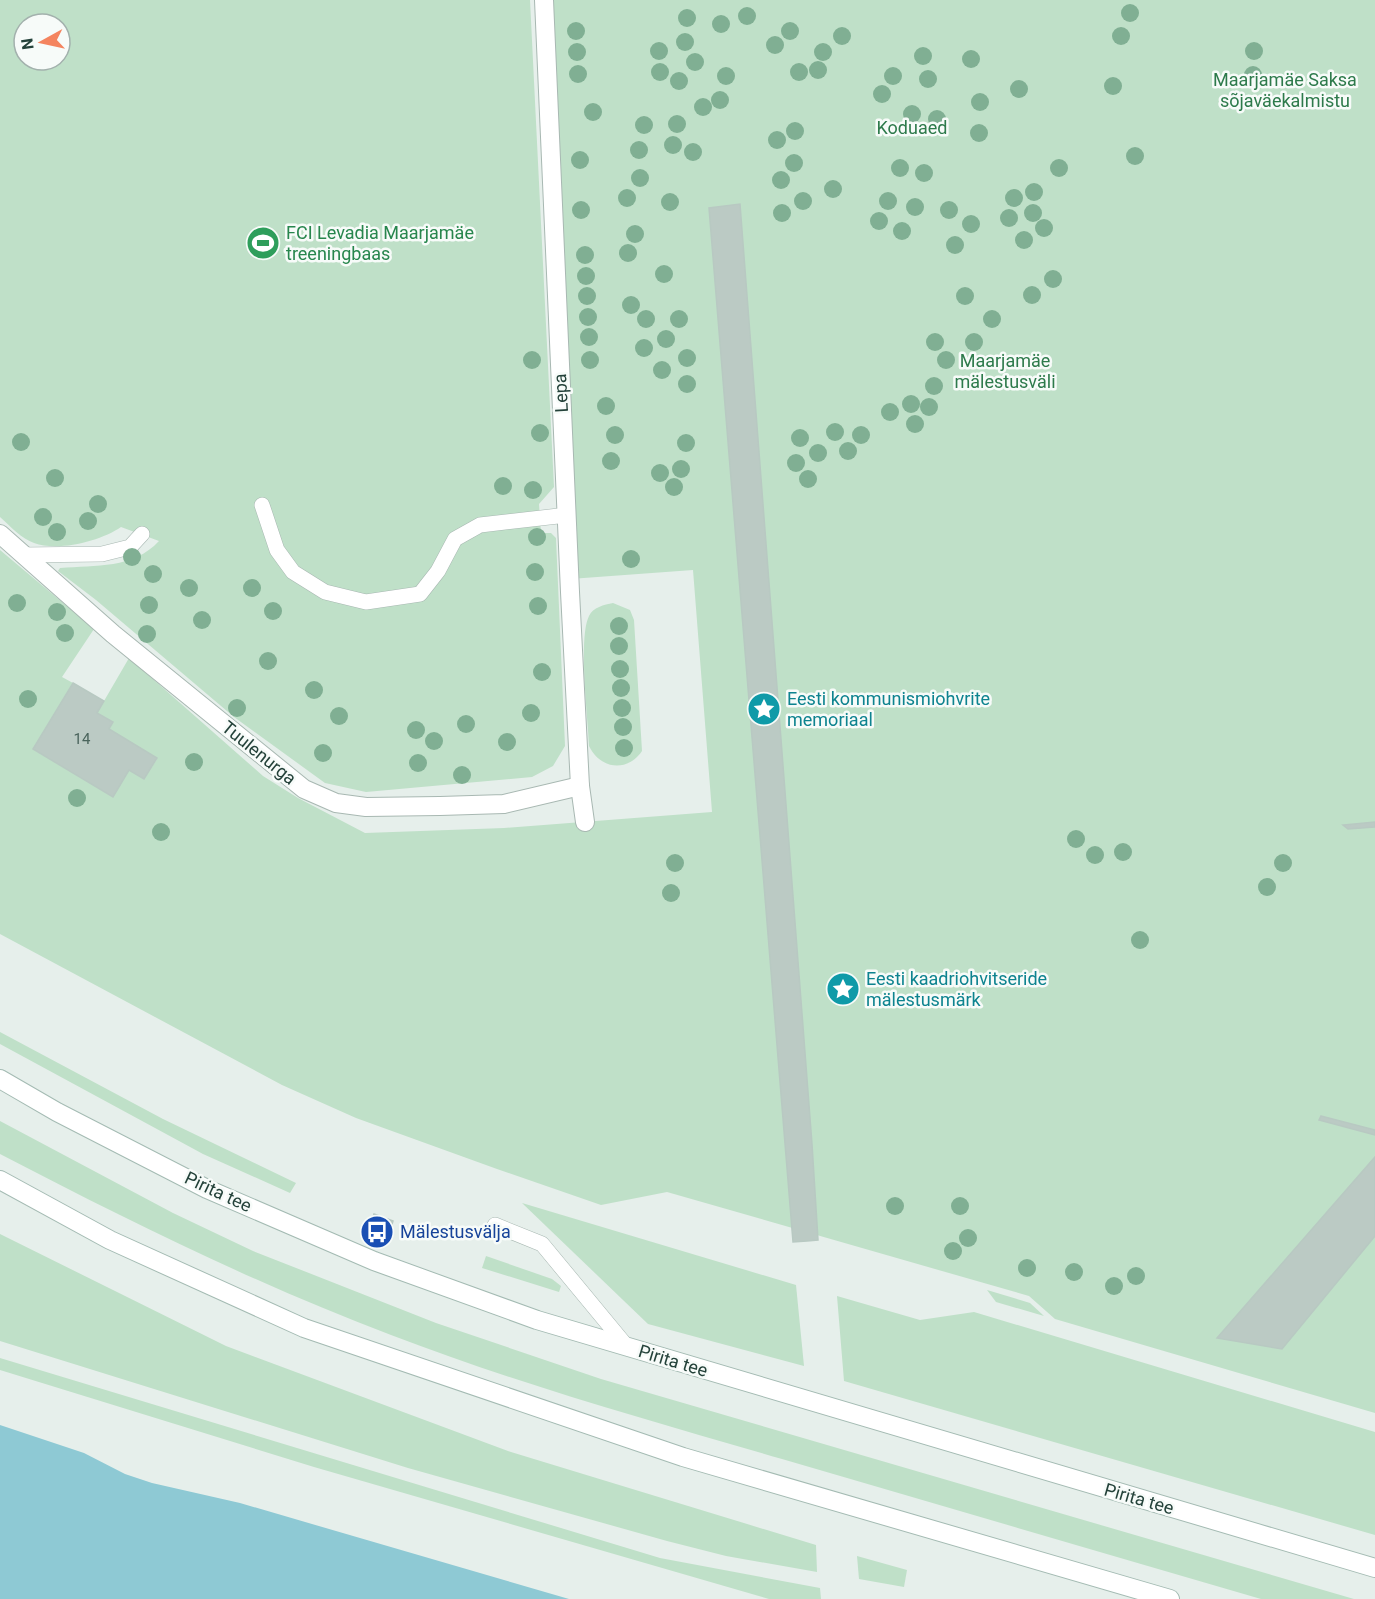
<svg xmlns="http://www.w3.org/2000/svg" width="1375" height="1599" viewBox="0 0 1375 1599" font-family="Roboto,sans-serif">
<rect width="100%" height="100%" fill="#e6efeb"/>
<g fill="#bfe0c8" fill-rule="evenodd">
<path d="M0,0H530L554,487L539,504L541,533H551L556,538L565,746L553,766L532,777L366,792L325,783L234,717L96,600L58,571L60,568C96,565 133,569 159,541L121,527C101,541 58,552 34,543C22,539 10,526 0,517ZM24,24H60V60H24Z"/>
<path d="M544,0H1375V1413L1055,1319L1029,1296L667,1192L601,1205L497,1169L356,1118L282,1085L0,934V550L94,629L62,677L73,683L33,749L113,797L129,770L144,779L157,759L109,729L113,722L97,713L129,658L263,776L298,798L365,833L504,828L712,812L693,570L570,579Z"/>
<path d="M613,603L630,610L634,620L642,751C627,773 600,769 589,746C588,718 578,638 589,616C593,607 604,605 613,603Z"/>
<path d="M0,1032L163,1119L296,1183L290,1193L203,1154L0,1044Z"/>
<path d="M0,1121L173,1213L253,1251L436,1323L601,1379L1354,1599H1261C1101,1552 942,1506 782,1459C651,1421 519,1384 391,1335C256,1284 127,1220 0,1154Z"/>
<path d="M522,1203L796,1285L804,1366L648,1324Z"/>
<path d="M0,1234L226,1346L511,1452L816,1545L817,1572L726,1556L667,1541L408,1468L0,1341Z"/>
<path d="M486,1256L552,1279L561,1286L559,1292L482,1268Z"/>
<path d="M987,1290L1030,1303L1044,1316L996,1302Z"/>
<path d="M837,1296L920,1320L974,1312L1375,1432V1535L844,1381Z"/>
<path d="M0,1358L660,1558L820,1588L821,1599H769L314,1467L0,1370Z"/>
<path d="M857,1556L907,1570L904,1587L859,1579Z"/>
</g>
<path fill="#8ec9d4" d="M0,1425L84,1453L125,1474L152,1483L240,1503L569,1599H0Z"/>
<g fill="#bbcac4" stroke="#b8c9c2" stroke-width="1.5">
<path d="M740,204L812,1144L818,1240L807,1241L793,1242L709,208Z"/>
<path d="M73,683L104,701L97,713L113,722L109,729L157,758L144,779L129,770L113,797L33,749Z"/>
<path d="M1375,822V827L1348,829L1343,825Z"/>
<path d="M1321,1116L1375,1130V1135L1319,1120Z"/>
<path d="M1375,1157V1236L1282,1349L1217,1338Z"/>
<path d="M374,1214L393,1221L390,1231L371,1224Z"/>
</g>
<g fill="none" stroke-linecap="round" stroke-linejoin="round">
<g stroke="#a8b8b2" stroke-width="16">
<g id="lane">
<path d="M262,505L277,550L293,572L325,592L366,602L420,594L438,571L455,539L480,525L567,515"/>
<path d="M23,555L102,554L130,547L142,534"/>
<path d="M495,1225L542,1244L628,1348"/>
</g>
</g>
<g stroke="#a8b8b2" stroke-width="20">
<g id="street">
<path d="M544,0L570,592L580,786L585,822"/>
<path d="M0,534L113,634L304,789L336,803L366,807L440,806L504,804L580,786"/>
</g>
</g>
<g stroke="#a4bbb3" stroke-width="20">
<g id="secondary">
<path d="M0,1079L57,1112L207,1189L374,1261L537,1320L1375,1568"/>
<path d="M0,1180L110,1240L304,1328L683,1457L1170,1599"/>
</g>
</g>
<use href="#lane" stroke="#fff" stroke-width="15"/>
<use href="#street" stroke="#fff" stroke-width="18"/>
<use href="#secondary" stroke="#fff" stroke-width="18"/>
</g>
<g fill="#80af93">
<circle cx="1130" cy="13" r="9"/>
<circle cx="747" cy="16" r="9"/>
<circle cx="687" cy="18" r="9"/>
<circle cx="721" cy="24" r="9"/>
<circle cx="576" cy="31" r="9"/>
<circle cx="790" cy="31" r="9"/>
<circle cx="842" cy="36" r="9"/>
<circle cx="1121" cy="36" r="9"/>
<circle cx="685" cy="42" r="9"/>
<circle cx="775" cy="45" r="9"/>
<circle cx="659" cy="51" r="9"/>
<circle cx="1254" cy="51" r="9"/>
<circle cx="577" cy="52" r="9"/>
<circle cx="823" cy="52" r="9"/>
<circle cx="923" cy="56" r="9"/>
<circle cx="971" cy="59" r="9"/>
<circle cx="695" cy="62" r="9"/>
<circle cx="818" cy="70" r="9"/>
<circle cx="660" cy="72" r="9"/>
<circle cx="799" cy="72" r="9"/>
<circle cx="578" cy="74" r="9"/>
<circle cx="1253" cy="75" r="9"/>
<circle cx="726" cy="76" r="9"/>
<circle cx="893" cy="76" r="9"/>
<circle cx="928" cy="79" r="9"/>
<circle cx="679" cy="81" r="9"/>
<circle cx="1113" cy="86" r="9"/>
<circle cx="1019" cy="89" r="9"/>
<circle cx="882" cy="94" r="9"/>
<circle cx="720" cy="100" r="9"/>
<circle cx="980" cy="102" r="9"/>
<circle cx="703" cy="107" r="9"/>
<circle cx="593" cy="112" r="9"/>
<circle cx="912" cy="114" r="9"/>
<circle cx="937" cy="119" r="9"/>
<circle cx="677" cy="124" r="9"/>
<circle cx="644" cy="125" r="9"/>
<circle cx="795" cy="131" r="9"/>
<circle cx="979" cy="133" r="9"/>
<circle cx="777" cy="140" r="9"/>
<circle cx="673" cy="145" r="9"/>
<circle cx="639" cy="150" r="9"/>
<circle cx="693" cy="152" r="9"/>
<circle cx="1135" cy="156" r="9"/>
<circle cx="580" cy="160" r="9"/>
<circle cx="794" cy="163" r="9"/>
<circle cx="900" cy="168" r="9"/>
<circle cx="1059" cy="168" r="9"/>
<circle cx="924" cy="173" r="9"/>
<circle cx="640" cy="178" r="9"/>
<circle cx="781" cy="180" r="9"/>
<circle cx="833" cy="189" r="9"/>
<circle cx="1034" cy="192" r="9"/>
<circle cx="627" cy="198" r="9"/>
<circle cx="1014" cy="198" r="9"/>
<circle cx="803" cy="201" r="9"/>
<circle cx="888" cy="201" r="9"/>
<circle cx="670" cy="202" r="9"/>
<circle cx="915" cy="207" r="9"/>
<circle cx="581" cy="210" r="9"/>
<circle cx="949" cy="210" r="9"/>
<circle cx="782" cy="213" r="9"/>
<circle cx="1033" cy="213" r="9"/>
<circle cx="1009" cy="218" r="9"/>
<circle cx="879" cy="221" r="9"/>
<circle cx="971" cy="224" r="9"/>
<circle cx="1044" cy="228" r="9"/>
<circle cx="902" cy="231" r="9"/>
<circle cx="635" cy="234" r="9"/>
<circle cx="1024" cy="240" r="9"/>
<circle cx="955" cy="245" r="9"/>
<circle cx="628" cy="253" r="9"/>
<circle cx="585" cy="255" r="9"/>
<circle cx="664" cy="274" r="9"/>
<circle cx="586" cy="276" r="9"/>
<circle cx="1053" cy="279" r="9"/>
<circle cx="1032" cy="295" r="9"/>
<circle cx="587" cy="296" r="9"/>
<circle cx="965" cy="296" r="9"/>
<circle cx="631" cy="305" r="9"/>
<circle cx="588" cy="317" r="9"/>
<circle cx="646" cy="319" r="9"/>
<circle cx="679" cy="319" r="9"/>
<circle cx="992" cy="319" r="9"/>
<circle cx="589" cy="337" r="9"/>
<circle cx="666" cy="339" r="9"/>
<circle cx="935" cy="342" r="9"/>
<circle cx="974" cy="342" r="9"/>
<circle cx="644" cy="348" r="9"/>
<circle cx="687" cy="358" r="9"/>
<circle cx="532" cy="360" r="9"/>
<circle cx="590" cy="360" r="9"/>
<circle cx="946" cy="360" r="9"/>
<circle cx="662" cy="370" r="9"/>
<circle cx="687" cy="384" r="9"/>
<circle cx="934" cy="386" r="9"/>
<circle cx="911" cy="404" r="9"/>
<circle cx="606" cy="406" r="9"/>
<circle cx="929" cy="407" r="9"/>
<circle cx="890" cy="412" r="9"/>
<circle cx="915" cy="424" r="9"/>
<circle cx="835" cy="432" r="9"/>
<circle cx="540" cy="433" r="9"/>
<circle cx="615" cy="435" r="9"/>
<circle cx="861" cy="435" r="9"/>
<circle cx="800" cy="438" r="9"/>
<circle cx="21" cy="442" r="9"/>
<circle cx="686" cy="443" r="9"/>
<circle cx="848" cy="451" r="9"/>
<circle cx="818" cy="453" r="9"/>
<circle cx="611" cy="461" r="9"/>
<circle cx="796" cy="463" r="9"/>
<circle cx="681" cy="469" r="9"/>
<circle cx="660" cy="473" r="9"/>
<circle cx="55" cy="478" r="9"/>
<circle cx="808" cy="479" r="9"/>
<circle cx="503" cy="486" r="9"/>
<circle cx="674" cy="487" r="9"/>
<circle cx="533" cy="490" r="9"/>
<circle cx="98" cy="504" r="9"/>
<circle cx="43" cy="517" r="9"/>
<circle cx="88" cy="521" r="9"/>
<circle cx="57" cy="532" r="9"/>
<circle cx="537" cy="537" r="9"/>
<circle cx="132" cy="557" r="9"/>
<circle cx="631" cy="559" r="9"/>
<circle cx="535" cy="572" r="9"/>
<circle cx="153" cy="574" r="9"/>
<circle cx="189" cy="588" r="9"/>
<circle cx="252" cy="588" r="9"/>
<circle cx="17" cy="603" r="9"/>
<circle cx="149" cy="605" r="9"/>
<circle cx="538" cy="606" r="9"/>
<circle cx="273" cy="611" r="9"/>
<circle cx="57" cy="612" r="9"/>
<circle cx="202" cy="620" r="9"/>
<circle cx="619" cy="626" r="9"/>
<circle cx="65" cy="633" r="9"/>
<circle cx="147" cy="634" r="9"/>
<circle cx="619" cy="646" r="9"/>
<circle cx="268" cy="661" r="9"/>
<circle cx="620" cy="669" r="9"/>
<circle cx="542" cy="672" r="9"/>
<circle cx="621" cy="688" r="9"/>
<circle cx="314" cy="690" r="9"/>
<circle cx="28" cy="699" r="9"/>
<circle cx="237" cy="708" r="9"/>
<circle cx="622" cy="708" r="9"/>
<circle cx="531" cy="713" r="9"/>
<circle cx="339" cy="716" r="9"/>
<circle cx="466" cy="724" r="9"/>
<circle cx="623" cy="727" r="9"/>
<circle cx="416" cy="730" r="9"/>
<circle cx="434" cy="741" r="9"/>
<circle cx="507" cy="742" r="9"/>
<circle cx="624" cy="748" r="9"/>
<circle cx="323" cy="753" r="9"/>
<circle cx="194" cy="762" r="9"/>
<circle cx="418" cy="763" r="9"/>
<circle cx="462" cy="775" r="9"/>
<circle cx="77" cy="798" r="9"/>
<circle cx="161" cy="832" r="9"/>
<circle cx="1076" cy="839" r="9"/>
<circle cx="1123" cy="852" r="9"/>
<circle cx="1095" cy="855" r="9"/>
<circle cx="675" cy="863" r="9"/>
<circle cx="1283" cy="863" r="9"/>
<circle cx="1267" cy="887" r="9"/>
<circle cx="671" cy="893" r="9"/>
<circle cx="1140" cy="940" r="9"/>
<circle cx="895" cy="1206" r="9"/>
<circle cx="960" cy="1206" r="9"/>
<circle cx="968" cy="1238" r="9"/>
<circle cx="953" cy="1251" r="9"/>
<circle cx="1027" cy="1268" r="9"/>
<circle cx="1074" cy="1272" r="9"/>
<circle cx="1136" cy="1276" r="9"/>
<circle cx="1114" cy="1286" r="9"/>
</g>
<defs>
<g id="stadium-disc" transform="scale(1.725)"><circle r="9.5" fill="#2e9e5b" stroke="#f7fbf9"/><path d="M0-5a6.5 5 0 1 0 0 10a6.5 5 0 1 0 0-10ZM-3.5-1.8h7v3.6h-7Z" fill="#fff"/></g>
<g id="sight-disc" transform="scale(1.725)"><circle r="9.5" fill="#0f9aa8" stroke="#f7fbf9"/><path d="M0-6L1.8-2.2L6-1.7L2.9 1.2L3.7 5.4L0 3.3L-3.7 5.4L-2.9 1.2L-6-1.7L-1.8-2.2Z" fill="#fff"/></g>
<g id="bus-disc" transform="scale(1.725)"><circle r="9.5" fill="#1a4fb4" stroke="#f7fbf9"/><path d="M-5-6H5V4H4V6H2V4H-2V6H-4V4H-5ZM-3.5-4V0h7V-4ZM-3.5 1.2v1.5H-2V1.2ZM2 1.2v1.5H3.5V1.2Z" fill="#fff"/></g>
</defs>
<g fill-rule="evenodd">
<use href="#stadium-disc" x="263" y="243"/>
<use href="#sight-disc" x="764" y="709"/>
<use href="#sight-disc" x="843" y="989"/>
<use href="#bus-disc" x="377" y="1232"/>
</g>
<g text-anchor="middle" stroke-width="5" stroke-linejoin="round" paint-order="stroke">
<g font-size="15" fill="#4a645c">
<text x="82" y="744">14</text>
</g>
<g font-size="18" fill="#2d7a4b" stroke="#f7fbf9">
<text x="1285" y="86">Maarjamäe Saksa<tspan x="1285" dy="21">sõjaväekalmistu</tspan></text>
<text x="912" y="134">Koduaed</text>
<text x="1005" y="367">Maarjamäe<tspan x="1005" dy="21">mälestusväli</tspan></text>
</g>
<g font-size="18" fill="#27864d" stroke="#f7fbf9" text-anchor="start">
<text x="286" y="239">FCI Levadia Maarjamäe<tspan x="286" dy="21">treeningbaas</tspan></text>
</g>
<g font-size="18" fill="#24423a" stroke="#f7fbf9">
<text transform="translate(561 393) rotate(-93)" y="6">Lepa</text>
<text transform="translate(259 753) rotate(39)" y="6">Tuulenurga</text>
<text transform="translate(218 1192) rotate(25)" y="6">Pirita tee</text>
<text transform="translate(673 1361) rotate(17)" y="6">Pirita tee</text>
<text transform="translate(1139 1499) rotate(16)" y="6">Pirita tee</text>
</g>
<g font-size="18" fill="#0d838f" stroke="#f7fbf9" text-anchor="start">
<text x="787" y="705">Eesti kommunismiohvrite<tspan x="787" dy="21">memoriaal</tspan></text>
<text x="866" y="985">Eesti kaadriohvitseride<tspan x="866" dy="21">mälestusmärk</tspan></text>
</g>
<g font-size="18" fill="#164399" stroke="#f7fbf9" text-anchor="start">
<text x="400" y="1238">Mälestusvälja</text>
</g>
</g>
<g transform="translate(42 42) rotate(262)"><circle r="28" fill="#f7fbf9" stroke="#a3b1ad" stroke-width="1.5"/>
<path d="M0-4.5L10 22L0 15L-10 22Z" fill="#f4845f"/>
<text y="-9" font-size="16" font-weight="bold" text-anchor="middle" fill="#24423a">N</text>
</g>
</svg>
